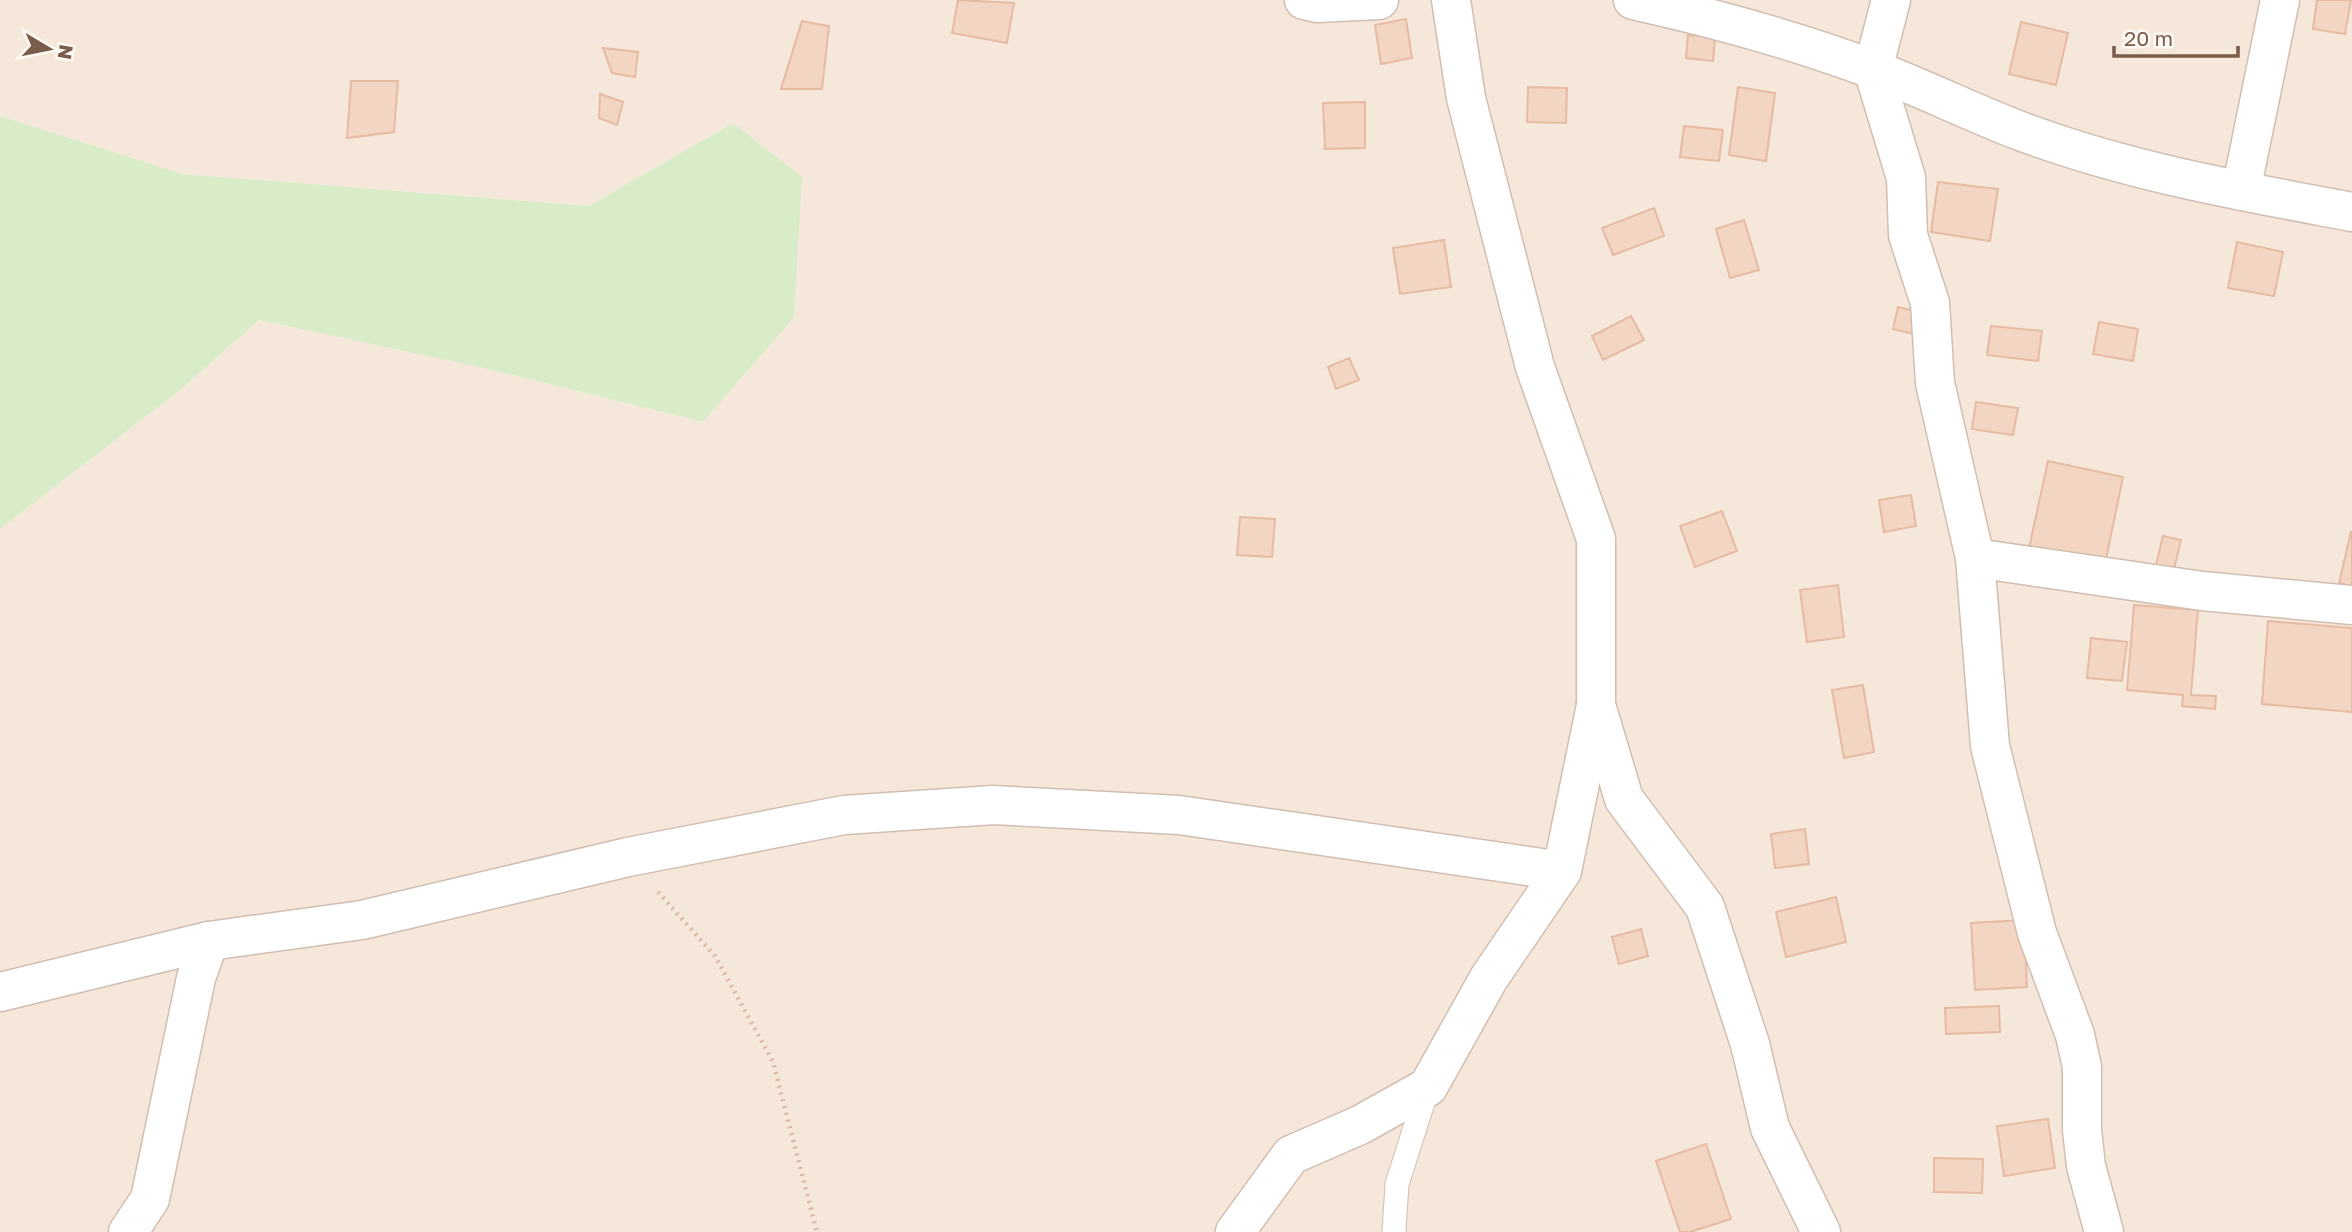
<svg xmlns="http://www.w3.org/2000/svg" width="2352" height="1232" viewBox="0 0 2352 1232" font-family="'Golos Text',sans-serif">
<rect width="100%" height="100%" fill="#fdf6ec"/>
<path fill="#f5e8da" d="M0,0H2352V1232H0V529L179,391L259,320L479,367L703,422L733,123L589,206L183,174L0,116Z"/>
<path fill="#d8ecc9" d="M0,116L183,174L589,206L733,123L802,177L794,317L703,422L479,367L259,320L179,391L0,529Z"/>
<g fill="#f3d5c3" stroke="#e6bba3" stroke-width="2">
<path d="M958,0L1014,3L1007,43L952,33Z"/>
<path d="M2317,0H2351L2345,34L2313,29Z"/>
<path d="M1406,19L1412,58L1381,64L1375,25Z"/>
<path d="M802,21L829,26L822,89H781Z"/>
<path d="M2021,22L2068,33L2056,85L2009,74Z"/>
<path d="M1688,35L1715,37L1713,61L1686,58Z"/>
<path d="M603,48L638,52L635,77L612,73Z"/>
<path d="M351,81H398L394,132L347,138Z"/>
<path d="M1528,87L1567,88L1566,123L1527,122Z"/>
<path d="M1738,87L1775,93L1766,161L1729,155Z"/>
<path d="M600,94L623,102L617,125L599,118Z"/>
<path d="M1365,102V148L1325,149L1323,103Z"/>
<path d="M1684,126L1723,130L1719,161L1680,157Z"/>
<path d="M1938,182L1998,189L1990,241L1931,232Z"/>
<path d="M1654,208L1664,236L1613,255L1602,228Z"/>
<path d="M1744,220L1759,270L1730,278L1716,229Z"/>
<path d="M1444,240L1451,287L1400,294L1393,248Z"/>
<path d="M2237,242L2283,252L2274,296L2228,288Z"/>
<path d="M1898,307L1923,313L1919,335L1893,329Z"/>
<path d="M1631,316L1644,340L1603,360L1592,336Z"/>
<path d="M2099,322L2138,329L2133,361L2093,354Z"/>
<path d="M1991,326L2042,331L2038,361L1987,355Z"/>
<path d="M1349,358L1359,380L1336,389L1328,367Z"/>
<path d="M1976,402L2018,408L2013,435L1972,429Z"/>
<path d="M2048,461L2123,477L2105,564L2029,548Z"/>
<path d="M1911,495L1916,526L1884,532L1879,500Z"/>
<path d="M1722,511L1737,551L1695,567L1680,526Z"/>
<path d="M1240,517L1275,519L1272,557L1237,555Z"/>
<path d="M2351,532H2352V586L2339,583Z"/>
<path d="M2163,536L2181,540L2174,569L2156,565Z"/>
<path d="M1838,585L1844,637L1807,642L1800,590Z"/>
<path d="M2134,605L2198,610L2191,695L2216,696L2215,709L2182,706L2183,695L2127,690Z"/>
<path d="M2268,621L2352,628V712L2262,704Z"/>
<path d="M2091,638L2127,642L2122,681L2087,678Z"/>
<path d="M1863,685L1874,752L1844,758L1832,690Z"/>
<path d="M1805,829L1809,864L1775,868L1771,834Z"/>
<path d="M1836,897L1846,942L1786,957L1776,912Z"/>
<path d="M2024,920L2027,987L1975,990L1971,923Z"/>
<path d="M1641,929L1648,956L1619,964L1612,937Z"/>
<path d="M1999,1006L2000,1032L1946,1034L1945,1008Z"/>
<path d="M2048,1119L2055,1168L2004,1176L1997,1126Z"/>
<path d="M1706,1144L1731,1219L1690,1232H1680L1656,1161Z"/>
<path d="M1934,1158L1983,1159L1982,1193L1934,1192Z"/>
</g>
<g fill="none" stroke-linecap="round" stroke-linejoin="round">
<g stroke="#d1beb0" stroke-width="25">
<path id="service" d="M1394,1232L1397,1184L1428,1087"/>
</g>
<g stroke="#d1beb0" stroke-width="41">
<g id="minor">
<path d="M1304,0L1317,3L1379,0"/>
<path d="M1633,0C1714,18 1794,40 1872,69C1923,88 1972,113 2023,132C2130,172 2241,191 2352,212"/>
<path d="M1891,0L1873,69L1906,178L1908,235L1930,303L1935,383L1975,558L1990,746L2037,933L2075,1035L2082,1067V1130L2086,1166L2104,1232"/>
<path d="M2241,191L2280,0"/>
<path d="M1975,558L2202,591L2352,605"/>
<path d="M0,992L209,941L362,920L628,857L844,815L993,805L1179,815L1562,871"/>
<path d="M128,1232L150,1199L196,978L209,941"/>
<path d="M1235,1232L1291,1155L1360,1125L1428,1087L1489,978L1562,871L1596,705"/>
</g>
</g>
<g stroke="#d1beb0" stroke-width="41">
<path id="tertiary" d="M1451,0L1466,98L1535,367L1596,539V705L1624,799L1705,907L1750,1044L1770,1128L1821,1232"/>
</g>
<path stroke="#d9b8a5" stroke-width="4.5" stroke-dasharray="2 5" stroke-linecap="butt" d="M658,892L715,956L773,1062L817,1232"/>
<use href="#service" stroke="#fff" stroke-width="23"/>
<use href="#minor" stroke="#fff" stroke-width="38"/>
<use href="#tertiary" stroke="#fff" stroke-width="38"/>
</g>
<g transform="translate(49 49) rotate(100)" stroke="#fffaf3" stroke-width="5" paint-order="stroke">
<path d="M0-5L12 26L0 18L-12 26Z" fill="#7a5c4d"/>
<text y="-10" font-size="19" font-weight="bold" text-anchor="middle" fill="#7a5c4d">N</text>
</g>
<path d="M2114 46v10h124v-10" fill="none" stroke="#7a5c4d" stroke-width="3.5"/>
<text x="2124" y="46" font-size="21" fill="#7a5c4d" stroke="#fffaf3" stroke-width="5" paint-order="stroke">20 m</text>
</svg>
